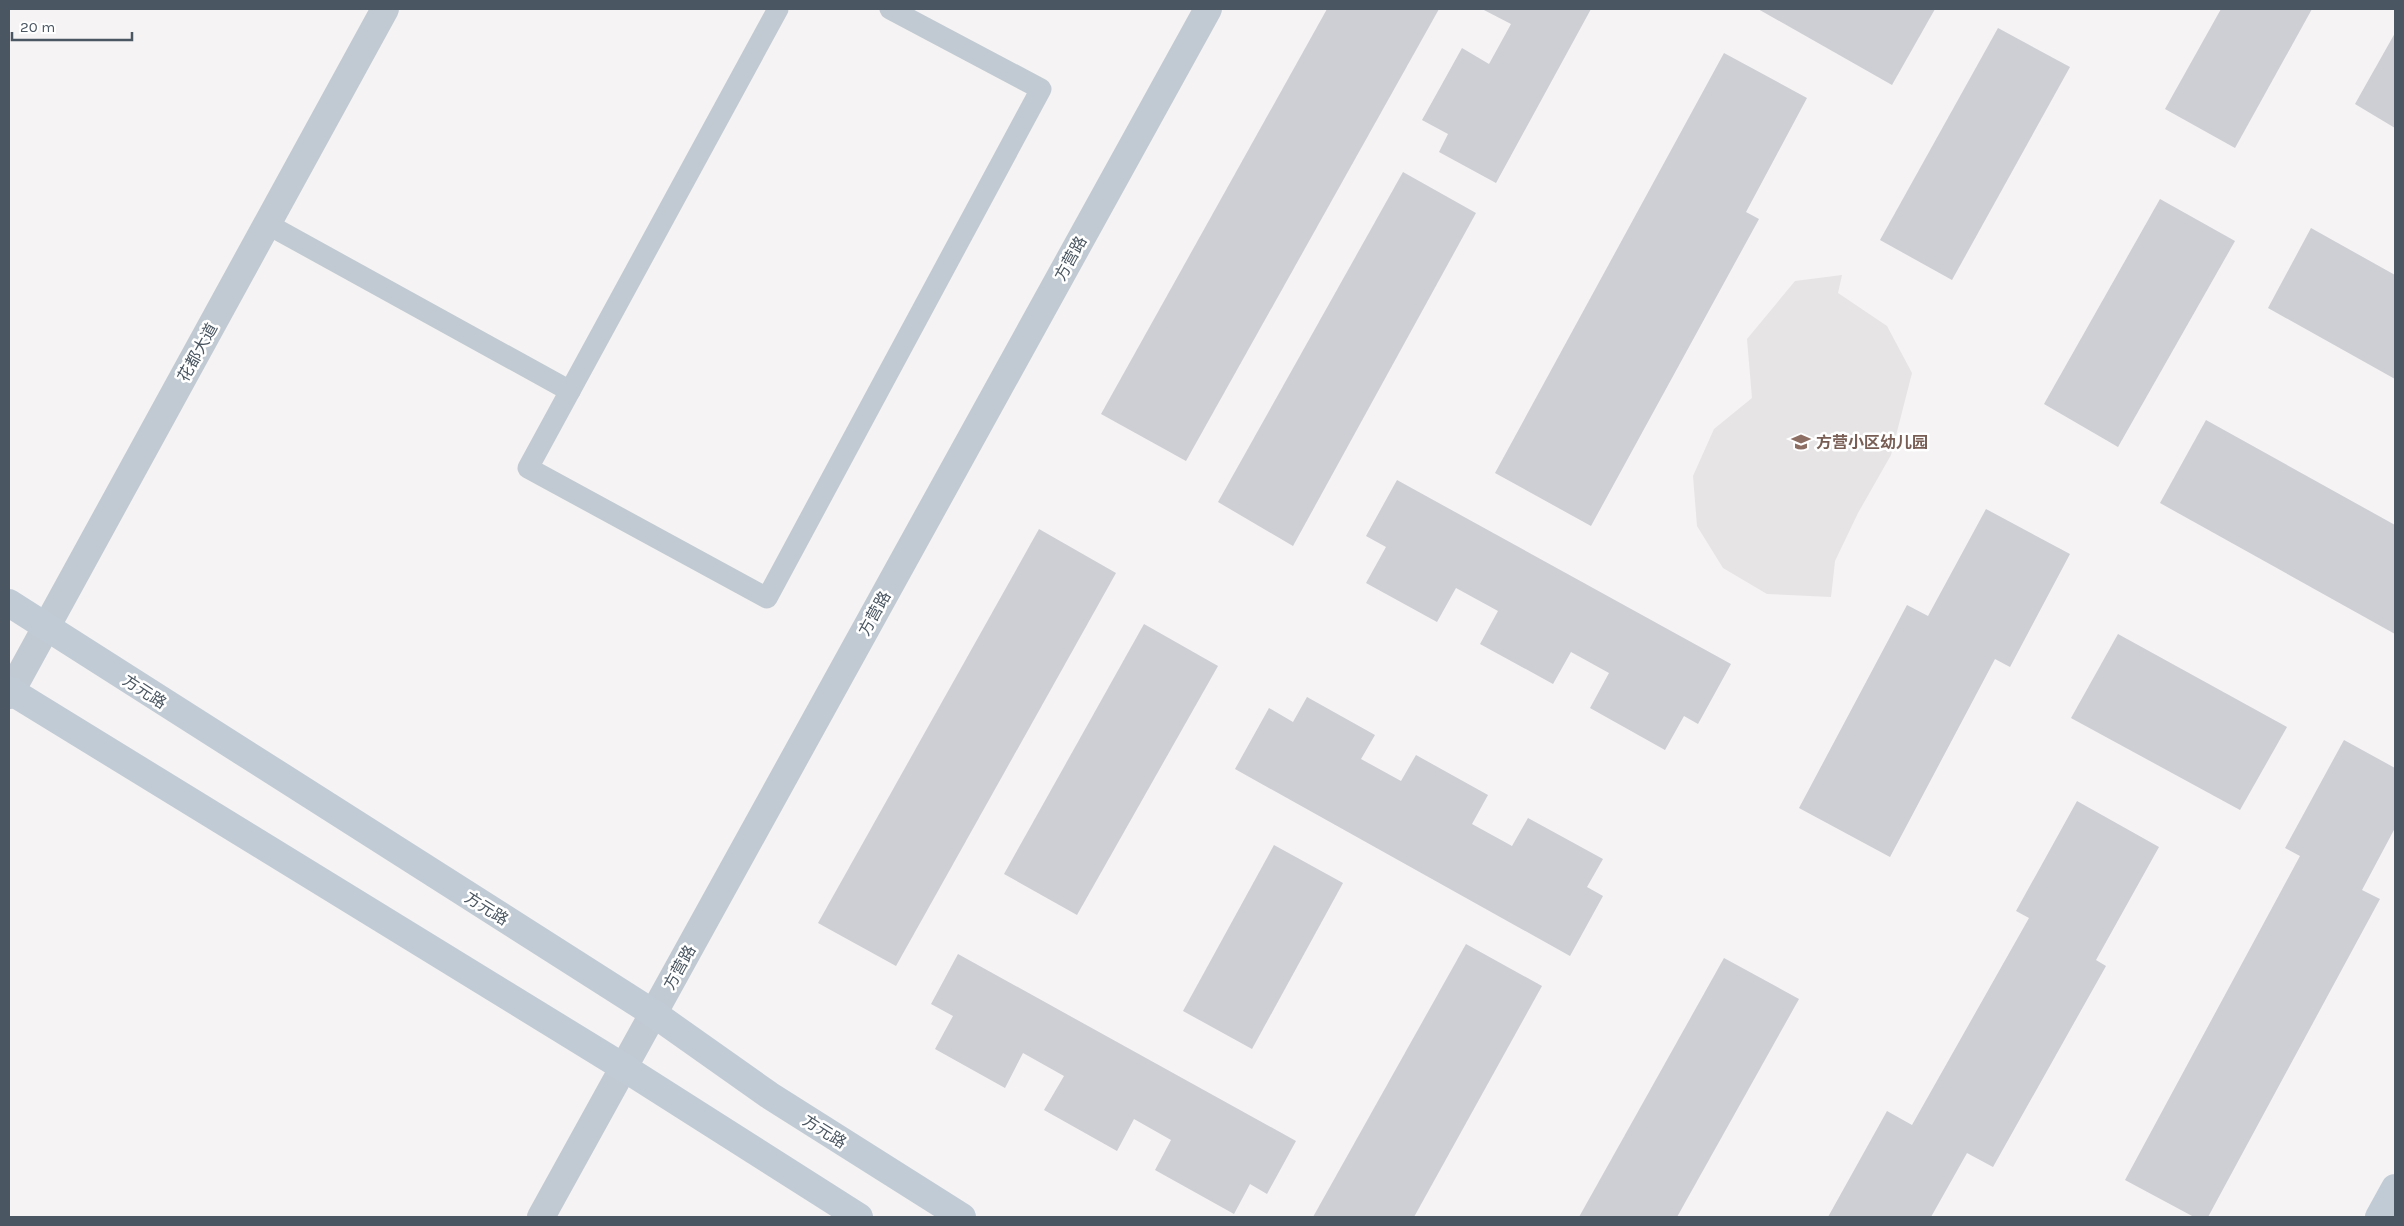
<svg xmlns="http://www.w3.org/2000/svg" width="2404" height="1226" viewBox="0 0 2404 1226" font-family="Karla,'Noto Sans SC',sans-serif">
<rect width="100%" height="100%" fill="#f5f3f3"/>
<path fill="#e6e4e5" d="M1842,275L1838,293L1887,326L1912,373L1891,455L1858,513L1835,561L1831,597L1767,594L1723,568L1697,526L1693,476L1714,429L1752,398L1747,339L1795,281Z"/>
<g fill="#cdcfd5">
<path d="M1327,9H1439L1186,461L1101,414Z"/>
<path d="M1482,9H1591L1496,183L1439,152L1448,134L1422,120L1462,48L1489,64L1511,24Z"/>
<path d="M1758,9H1935L1892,85Z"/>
<path d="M2221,9H2312L2235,148L2165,109Z"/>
<path d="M1998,28L2070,67L1952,280L1880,240Z"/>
<path d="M2395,33V128L2355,104Z"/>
<path d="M1724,53L1807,98L1746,212L1759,219L1591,526L1495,473Z"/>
<path d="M1403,172L1476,213L1293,546L1218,502Z"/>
<path d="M2160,199L2235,241L2118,447L2044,404Z"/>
<path d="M2311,228L2395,275V379L2268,308Z"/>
<path d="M2206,420L2395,525V634L2160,503Z"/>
<path d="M1397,480L1731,664L1698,724L1684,716L1665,750L1590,708L1609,673L1571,652L1553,684L1480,644L1498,611L1456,588L1437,622L1366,583L1386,547L1366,536Z"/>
<path d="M1986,509L2070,554L2010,667L1995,659L1890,857L1799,808L1907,605L1928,616Z"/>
<path d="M1039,529L1116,573L896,966L818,923Z"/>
<path d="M1144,624L1218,666L1077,915L1004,874Z"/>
<path d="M2118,634L2287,727L2240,810L2071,718Z"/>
<path d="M1307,697L1375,735L1361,759L1401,781L1416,755L1488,795L1472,824L1512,846L1528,818L1603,859L1587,887L1603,896L1570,956L1235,769L1269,708L1293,722Z"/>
<path d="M2344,740L2395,768V828L2362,890L2380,899L2208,1217H2194L2125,1180L2300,856L2285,848Z"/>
<path d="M2077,801L2159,847L2096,960L2106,966L1993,1167L1967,1153L1931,1217H1828L1887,1111L1912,1125L2029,918L2016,911Z"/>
<path d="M1274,845L1343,883L1252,1049L1183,1011Z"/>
<path d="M1466,944L1542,986L1414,1217H1313Z"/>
<path d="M958,954L1296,1141L1267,1194L1250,1184L1234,1214L1155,1170L1171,1140L1134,1119L1117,1151L1044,1110L1064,1076L1023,1053L1005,1088L935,1049L953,1016L931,1004Z"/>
<path d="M1724,958L1799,999L1677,1217H1579Z"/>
</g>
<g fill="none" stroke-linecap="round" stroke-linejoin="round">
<g stroke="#c1cad2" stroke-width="21">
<path d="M778,9L528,468L767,598L1041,89L890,9"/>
<path d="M267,224L570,391"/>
</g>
<g stroke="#c1cad2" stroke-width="28">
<path d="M9,695L385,9"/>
<path d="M541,1217L1208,9"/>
</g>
<g stroke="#c1cbd6" stroke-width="28">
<path d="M9,603L653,1013L769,1095L962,1217"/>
<path d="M9,690L623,1067L859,1217"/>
<path d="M2379,1217L2395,1188"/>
</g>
</g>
<defs>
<g id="school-bare" transform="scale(1.5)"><path d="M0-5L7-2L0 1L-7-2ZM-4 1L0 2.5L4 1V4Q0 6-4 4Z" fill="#8d6e63" stroke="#fff" stroke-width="2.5" paint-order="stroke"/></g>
</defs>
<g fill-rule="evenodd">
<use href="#school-bare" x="1801" y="442"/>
</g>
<g text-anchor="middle" stroke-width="5" stroke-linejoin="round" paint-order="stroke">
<g font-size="16" fill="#4a5661" stroke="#fff">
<text transform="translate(1070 258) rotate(-61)" y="6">方营路</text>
<text transform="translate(197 352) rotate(-61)" y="6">花都大道</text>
<text transform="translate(874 613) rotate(-61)" y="6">方营路</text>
<text transform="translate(145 691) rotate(33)" y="6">方元路</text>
<text transform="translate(487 908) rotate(32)" y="6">方元路</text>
<text transform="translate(679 967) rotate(-61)" y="6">方营路</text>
<text transform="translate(825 1131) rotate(32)" y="6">方元路</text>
</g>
<g font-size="16" font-weight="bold" fill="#785e54" stroke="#fff" text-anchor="start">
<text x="1816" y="448">方营小区幼儿园</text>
</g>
</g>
<rect width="2404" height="1226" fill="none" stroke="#4a5661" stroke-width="20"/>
<path d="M12 32v8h120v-8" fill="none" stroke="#4a5661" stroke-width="2.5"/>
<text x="20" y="32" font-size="15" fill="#4a5661" stroke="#ffffff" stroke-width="4" paint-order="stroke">20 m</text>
</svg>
